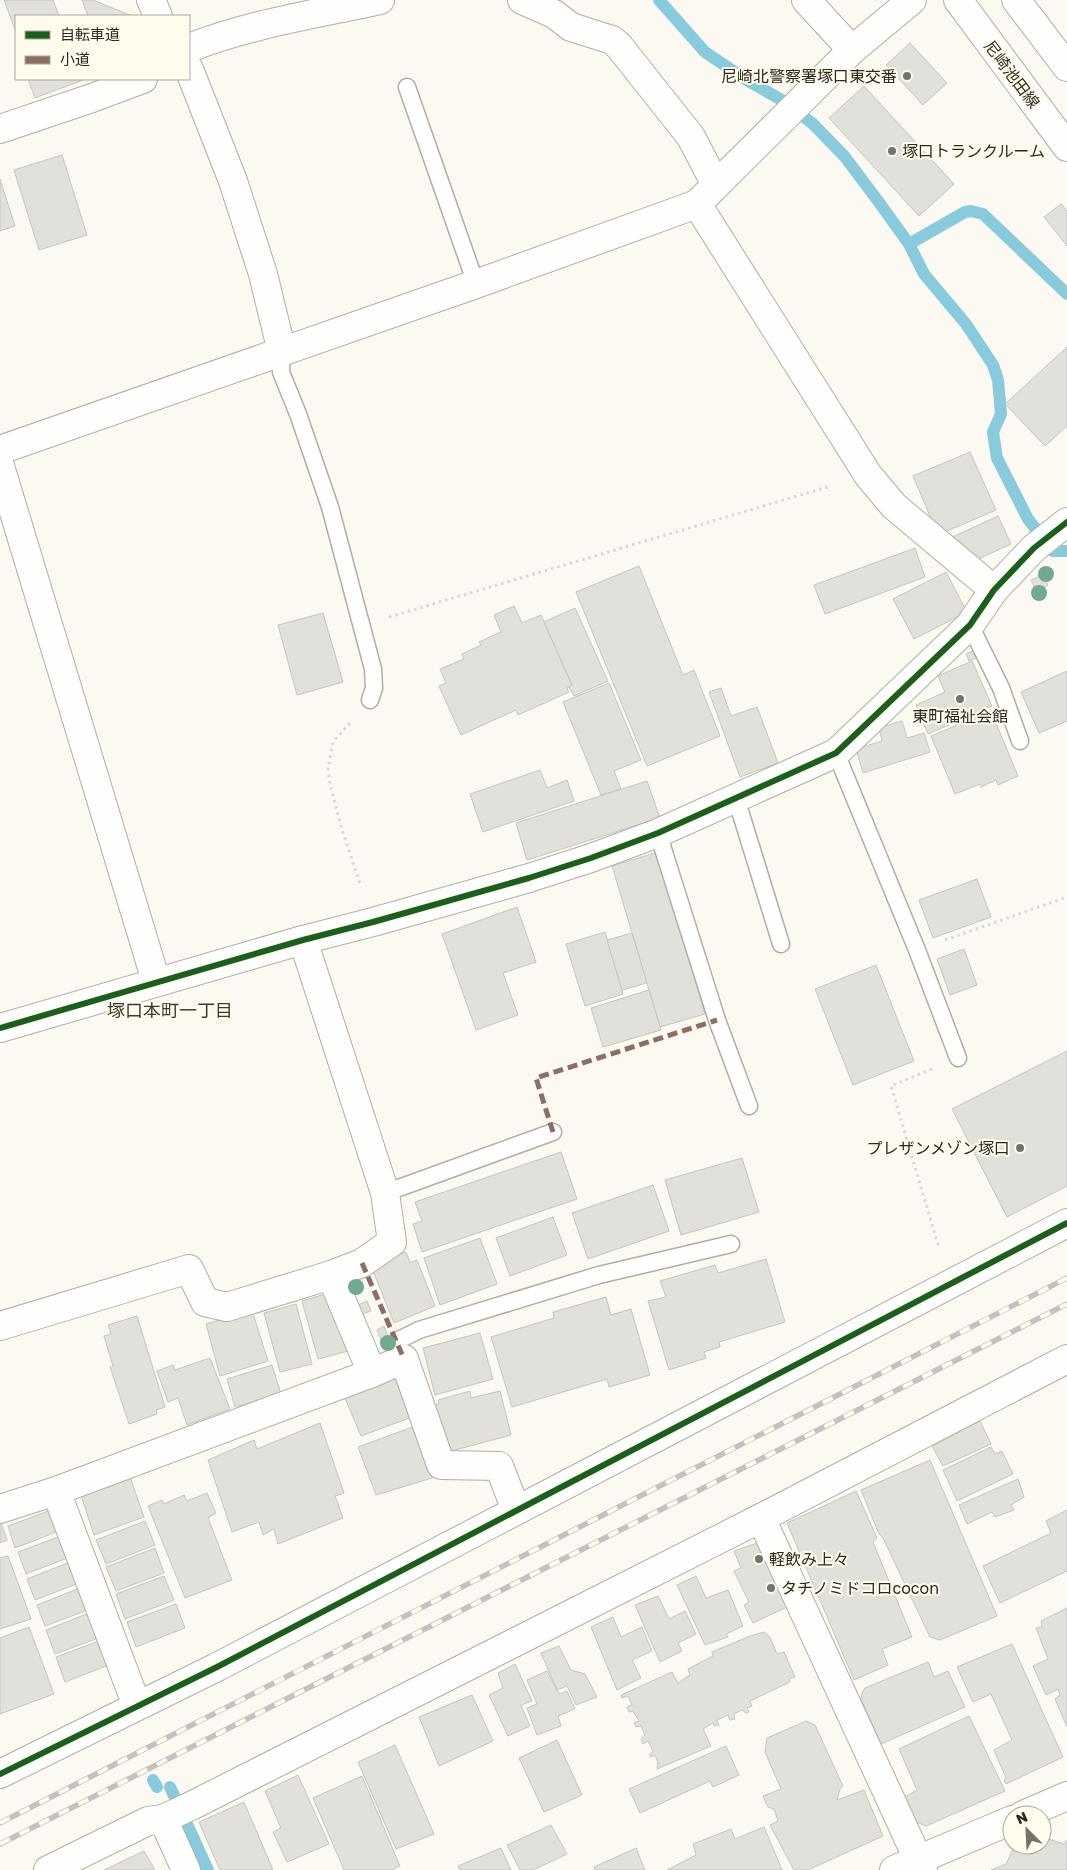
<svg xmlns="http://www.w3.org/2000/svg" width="1067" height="1870" viewBox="0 0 1067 1870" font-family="'Golos Text','Noto Sans JP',sans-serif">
<rect width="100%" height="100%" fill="#fbf9f1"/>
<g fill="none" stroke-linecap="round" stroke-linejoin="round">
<g stroke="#89cadd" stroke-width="12">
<path d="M659,0L705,52L745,79L785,102L813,124L845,157L878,201L909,244L924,274L966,324L993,365L998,380L1001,414L993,432L997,458L1028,519L1053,551H1067"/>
<path d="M909,244L965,212L971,211L983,214L1067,294"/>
<path d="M153,1780L157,1787"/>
<path d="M170,1787L208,1870"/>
</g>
</g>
<g fill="#e2e0da" stroke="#c6c5be">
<path d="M4,0H53L59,16H16V32Z"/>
<path d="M82,0H93L132,16H88Z"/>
<path d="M910,43L947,83L923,105L886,65Z"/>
<path d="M28,79H86L35,98Z"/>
<path d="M864,86L954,184L919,216L829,118Z"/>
<path d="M62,155L87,235L39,250L14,170Z"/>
<path d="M0,179L15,226L0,231Z"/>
<path d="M1061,204L1067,211V246L1044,217Z"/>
<path d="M1067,347V426L1045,446L1005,404Z"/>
<path d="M970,452L996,510L938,535L913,476Z"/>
<path d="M998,516L1011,544L974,561L948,539Z"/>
<path d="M915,548L925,577L825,614L814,585Z"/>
<path d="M639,566L683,675L694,670L720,736L647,766L576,592Z"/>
<path d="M946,572L967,612L914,639L893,599Z"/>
<path d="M1043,575L1048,585L1036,591L1031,580Z"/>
<path d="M514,606L522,623L541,615L572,685L567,688L569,692L518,715L516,710L461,735L439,686L446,683L440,669L464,659L462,654L481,645L479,642L501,632L494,615Z"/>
<path d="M575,608L608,681L574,696L569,687L572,685L544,622Z"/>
<path d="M323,613L343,682L297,695L278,625Z"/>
<path d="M975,650L978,657L969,661L966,654Z"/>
<path d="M972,661L992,706L928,734L916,705L945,692L938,676Z"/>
<path d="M1067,671V721L1039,733L1021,692Z"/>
<path d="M609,683L641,760L614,771L621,789L601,795L563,702Z"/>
<path d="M721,688L731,716L757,707L778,763L740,777L709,692Z"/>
<path d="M991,711L1018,776L998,785L996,780L981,787L980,784L955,794L931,736Z"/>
<path d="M902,721L907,738L924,733L930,752L863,773L856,749L882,741L879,728Z"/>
<path d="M540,770L547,788L567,780L574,801L483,832L470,794Z"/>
<path d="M647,781L660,818L527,860L516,823Z"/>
<path d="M658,852L705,1014L660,1027L612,866Z"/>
<path d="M977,879L991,917L933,938L919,900Z"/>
<path d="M517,907L536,962L503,973L518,1015L476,1030L442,934Z"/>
<path d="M605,932L623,994L585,1006L566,944Z"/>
<path d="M632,933L647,983L622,990L607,940Z"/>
<path d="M964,949L977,985L950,995L937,959Z"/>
<path d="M876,965L914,1061L853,1085L815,989Z"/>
<path d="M649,990L661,1030L603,1047L591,1008Z"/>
<path d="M1067,1051V1186L1007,1217L952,1109Z"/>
<path d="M561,1152L577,1199L422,1252L413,1224L422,1221L415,1202Z"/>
<path d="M742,1158L759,1212L681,1235L665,1180Z"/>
<path d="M653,1185L669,1231L588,1259L572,1213Z"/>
<path d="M553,1217L567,1255L510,1276L496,1238Z"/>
<path d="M480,1238L497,1284L440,1305L424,1258Z"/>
<path d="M406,1252L410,1263L417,1260L435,1306L394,1323L371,1266Z"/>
<path d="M766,1259L785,1322L719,1342L720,1347L704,1352L706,1358L669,1370L648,1301L666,1297L660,1281L715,1265L718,1273Z"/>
<path d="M332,1292L348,1351L318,1359L302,1301Z"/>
<path d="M606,1297L611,1315L631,1309L650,1375L609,1387L607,1379L512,1407L491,1337L554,1318L553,1312Z"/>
<path d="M367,1301L371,1311L362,1314L358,1305Z"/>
<path d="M296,1304L312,1364L280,1372L264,1313Z"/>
<path d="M252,1310L268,1361L220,1376L206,1324Z"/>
<path d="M137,1316L165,1407L156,1410L157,1414L129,1424L110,1367L113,1366L104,1336L111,1334L108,1325Z"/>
<path d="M384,1326L388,1336L381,1340L377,1330Z"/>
<path d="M480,1333L493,1379L435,1395L423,1348Z"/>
<path d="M210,1358L230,1409L187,1425L178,1398L168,1402L157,1371L173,1365L175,1370Z"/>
<path d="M272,1365L281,1394L235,1407L227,1379Z"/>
<path d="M395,1370L412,1417L361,1436L342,1391Z"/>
<path d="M470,1391L471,1398L500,1391L511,1435L444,1453L432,1406L439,1404L438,1400Z"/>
<path d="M980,1421L991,1444L943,1466L932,1446Z"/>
<path d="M320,1423L344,1493L335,1496L343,1518L278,1544L274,1529L263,1535L259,1522L232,1532L208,1460L254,1440L257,1449Z"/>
<path d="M415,1426L432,1478L376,1495L358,1447Z"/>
<path d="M991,1447L995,1454L1002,1451L1013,1474L957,1501L943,1470Z"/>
<path d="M930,1460L997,1616L940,1640L930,1637L883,1538L879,1534L861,1490Z"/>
<path d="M129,1474L144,1517L94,1535L80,1492Z"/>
<path d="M1018,1479L1024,1497L1011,1505L1014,1510L995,1517L992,1512L967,1524L959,1505Z"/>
<path d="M856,1491L877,1538L873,1542L912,1637L882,1649L888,1665L854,1680L787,1523Z"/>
<path d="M207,1493L216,1513L208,1518L232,1580L185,1598L148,1506L162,1500L164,1504L184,1495L187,1501Z"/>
<path d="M56,1508L64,1529L15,1548L8,1526Z"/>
<path d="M1067,1510V1571L1000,1603L983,1566L1051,1533L1046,1521Z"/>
<path d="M0,1520L7,1540L0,1543Z"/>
<path d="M145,1521L155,1545L106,1564L96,1540Z"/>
<path d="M66,1534L75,1555L26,1574L18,1552Z"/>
<path d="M757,1543L764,1546L787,1607L753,1623L744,1605L749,1602L734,1571L741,1568L734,1551Z"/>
<path d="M155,1548L164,1573L116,1591L106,1567Z"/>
<path d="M8,1556L31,1619L0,1629V1558Z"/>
<path d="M75,1560L84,1581L35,1600L27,1579Z"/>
<path d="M164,1576L174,1600L125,1619L116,1594Z"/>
<path d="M696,1576L706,1598L728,1590L743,1626L726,1634L728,1637L705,1645L677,1585Z"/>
<path d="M85,1586L93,1608L45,1626L37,1605Z"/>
<path d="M658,1596L669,1619L685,1611L696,1634L678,1643L682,1651L660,1662L635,1605Z"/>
<path d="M176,1604L185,1628L136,1647L127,1622Z"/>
<path d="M1067,1608V1727L1055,1699L1060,1695L1058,1689L1046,1695L1033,1666L1048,1659L1036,1628L1042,1627L1041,1621Z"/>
<path d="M94,1611L104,1636L55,1654L46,1630Z"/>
<path d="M613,1617L621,1637L642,1627L652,1651L632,1660L641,1678L617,1690L591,1627Z"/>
<path d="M29,1627L54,1694L0,1714V1638Z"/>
<path d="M764,1632L770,1637L777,1654L784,1652L795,1677L789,1679L790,1682L750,1701L752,1706L747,1708L749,1712L746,1713L742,1710L734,1714L735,1719L730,1720L728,1715L717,1720L719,1725L714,1726L713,1723L703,1729L711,1746L657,1769L658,1763L655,1755L650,1757V1754L653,1751L648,1741L643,1744L641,1739L645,1735L641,1726L636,1727L634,1723L639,1721L633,1711L629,1712L627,1707L632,1705L628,1696L622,1698L621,1695L672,1672L678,1683L690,1675L688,1669L713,1656L712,1652L750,1636Z"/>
<path d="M104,1639L114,1663L65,1682L56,1657Z"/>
<path d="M1012,1644L1063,1757L1006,1784L1004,1780L1006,1778L994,1750L1012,1740L991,1694L973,1702L957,1667Z"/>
<path d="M559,1646L571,1670L585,1674L597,1697L576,1705L567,1686L557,1690L541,1653Z"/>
<path d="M928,1662L934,1677L948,1671L965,1707L881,1744L861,1699L862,1693L865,1688Z"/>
<path d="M515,1664L532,1701L521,1705L530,1726L508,1736L489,1695L503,1688L498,1673Z"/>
<path d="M547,1671L559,1694L567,1691L575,1709L558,1716L561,1726L537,1735L527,1708L537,1704L527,1680Z"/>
<path d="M472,1695L493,1741L439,1766L419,1717Z"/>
<path d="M969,1716L1005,1791L926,1826L916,1822L905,1797L917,1790L899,1749Z"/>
<path d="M806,1721L815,1725L843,1786L840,1789L837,1800L864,1790L883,1836L808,1870H794L770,1825L778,1821L774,1809L768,1807L763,1796L781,1789L765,1752L767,1738Z"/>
<path d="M557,1740L582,1795L544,1812L519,1758Z"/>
<path d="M395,1745L434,1834L396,1849L358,1762Z"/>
<path d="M726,1746L739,1775L713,1787L710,1781L640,1813L629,1789Z"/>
<path d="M298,1775L329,1844L287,1862L273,1832L281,1828L265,1791Z"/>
<path d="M362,1776L400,1866L392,1870H344L313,1798Z"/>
<path d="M244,1802L273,1870H220L199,1822Z"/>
<path d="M551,1825L567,1854L533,1870H520L507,1845Z"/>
<path d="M764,1827L782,1870H667L696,1855L693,1844L731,1829L735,1839Z"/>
<path d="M1042,1837L1064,1844L1067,1840V1870H991L1006,1864L1015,1845H1042Z"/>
<path d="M501,1848L511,1870H460L458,1866Z"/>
<path d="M636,1848L645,1870H595L594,1867Z"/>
<path d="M144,1851L155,1870H104Z"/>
</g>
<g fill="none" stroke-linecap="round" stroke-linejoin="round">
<g stroke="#afaea8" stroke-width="19">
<g id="lane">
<path d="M407,87L476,284"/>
<path d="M282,352L281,372L298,414L330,507L373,669L374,688L370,700"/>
<path d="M970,625L1001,688L1020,741"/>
<path d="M836,753L917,950L958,1058"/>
<path d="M736,798L781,944"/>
<path d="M658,833L717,1020L749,1106"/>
<path d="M385,1193L553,1132"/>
<path d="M397,1341L419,1330L599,1275L731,1244"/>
</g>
</g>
<g stroke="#afaea8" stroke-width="30">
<g id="street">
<path d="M151,0L158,16"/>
<path d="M522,0L554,14L571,27L612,40L619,46L691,137L716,185"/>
<path d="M806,0L852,50"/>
<path d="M189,48C250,24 316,14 380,0"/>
<path d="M189,69L233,181L263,274L282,352"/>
<path d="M0,129L92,98L143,79"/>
<path d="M697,204L868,475L894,506L994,590"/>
<path d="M0,450L476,284L697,204L852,50L912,0"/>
<path d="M0,466L156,981"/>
<path d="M0,1028L303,940L373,922L529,878L591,858L658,833L836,753L970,625L994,590L1034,548L1067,522"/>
<path d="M331,1275L372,1373L404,1359L441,1465L499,1466L516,1510"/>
<path d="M0,1326L189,1269L205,1302L227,1307L331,1275L362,1263L392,1242L385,1193L303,940"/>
<path d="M56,1491L137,1706"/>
<path d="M0,1509L56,1491L372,1373"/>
<path d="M761,1518L923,1870"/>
<path d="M0,1774L217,1667L1067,1223"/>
<path d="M1023,1815L1067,1796"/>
<path d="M163,1819L186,1870"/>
<path d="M48,1870L148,1821L163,1819L191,1806L761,1518L1067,1359"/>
<path d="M894,1870L1012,1820"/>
</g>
</g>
<g stroke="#afaea8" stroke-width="30">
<g id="primary">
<path d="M958,0L1067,147"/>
<path d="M1016,0L1067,67"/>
</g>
</g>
<g stroke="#d9d9d7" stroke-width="3" stroke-dasharray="2.5 4" stroke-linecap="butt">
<path d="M389,617L831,486"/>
<path d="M350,723L333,742L328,769L330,784L341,826L361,887"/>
<path d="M945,940L1067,897"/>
<path d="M932,1069L891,1086L939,1248"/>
</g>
<use href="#lane" stroke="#fefefd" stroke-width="16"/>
<use href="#street" stroke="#fefefd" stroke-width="28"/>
<use href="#primary" stroke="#fefefd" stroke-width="28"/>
<g stroke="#c3c2c0" stroke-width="5.5">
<g id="rail">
<path d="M0,1823L1067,1278"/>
<path d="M0,1844L1067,1304"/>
</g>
</g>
<use href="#rail" stroke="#fffbed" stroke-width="4" stroke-dasharray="11" stroke-linecap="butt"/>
<g stroke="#8d6e63" stroke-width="5" stroke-dasharray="10 5" stroke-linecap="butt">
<path d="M553,1132L536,1078L717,1020"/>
<path d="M362,1263L404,1359"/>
</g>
<g stroke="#fffbed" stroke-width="9">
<g id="cycleway">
<path d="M0,1028L303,940L373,922L529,878L591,858L658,833L836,753L970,625L994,590L1034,548L1067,522"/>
<path d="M0,1774L217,1667L1067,1223"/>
</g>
</g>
<use href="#cycleway" stroke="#1b5e20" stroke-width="6"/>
</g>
<g fill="#73a990">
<circle cx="1046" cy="574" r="8"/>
<circle cx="1039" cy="593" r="8"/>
<circle cx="356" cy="1287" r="8"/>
<circle cx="388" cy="1343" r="8"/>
</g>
<g fill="#74726c" stroke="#fffbed" stroke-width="2">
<circle cx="907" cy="76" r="5"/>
<circle cx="892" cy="151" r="5"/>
<circle cx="960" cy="699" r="5"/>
<circle cx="1020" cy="1148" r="5"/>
<circle cx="759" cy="1559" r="5"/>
<circle cx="771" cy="1588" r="5"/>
</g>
<g text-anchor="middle" stroke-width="4" stroke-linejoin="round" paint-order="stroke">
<g font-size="16" fill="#2b2924" stroke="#fffbed">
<text transform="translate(1012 74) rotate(53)" y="6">尼崎池田線</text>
</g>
<g font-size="16" fill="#2b2924" stroke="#fffbed" text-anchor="start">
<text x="897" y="82" text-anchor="end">尼崎北警察署塚口東交番</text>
<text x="902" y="157">塚口トランクルーム</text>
<text x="960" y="722" text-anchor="middle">東町福祉会館</text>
<text x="1010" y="1154" text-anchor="end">プレザンメゾン塚口</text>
<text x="769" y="1565">軽飲み上々</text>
<text x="781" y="1594">タチノミドコロcocon</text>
</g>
<g font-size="18" fill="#3d3a2f" stroke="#fffbed">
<text x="170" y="1017">塚口本町一丁目</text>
</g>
</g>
<rect x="15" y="15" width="175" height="65" fill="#fffbed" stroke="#aaa79d"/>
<rect x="25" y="31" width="25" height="8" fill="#1b5e20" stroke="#aaa79d"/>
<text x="60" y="40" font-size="15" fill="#2b2924">自転車道</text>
<rect x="25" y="56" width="25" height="8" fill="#8d6e63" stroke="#aaa79d"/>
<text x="60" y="65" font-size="15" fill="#2b2924">小道</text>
<g transform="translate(1027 1830) rotate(336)"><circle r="24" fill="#fffbed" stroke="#aaa79d"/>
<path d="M0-4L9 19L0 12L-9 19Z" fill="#74726c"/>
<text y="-8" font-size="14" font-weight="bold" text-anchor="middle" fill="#2b2924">N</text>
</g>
</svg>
